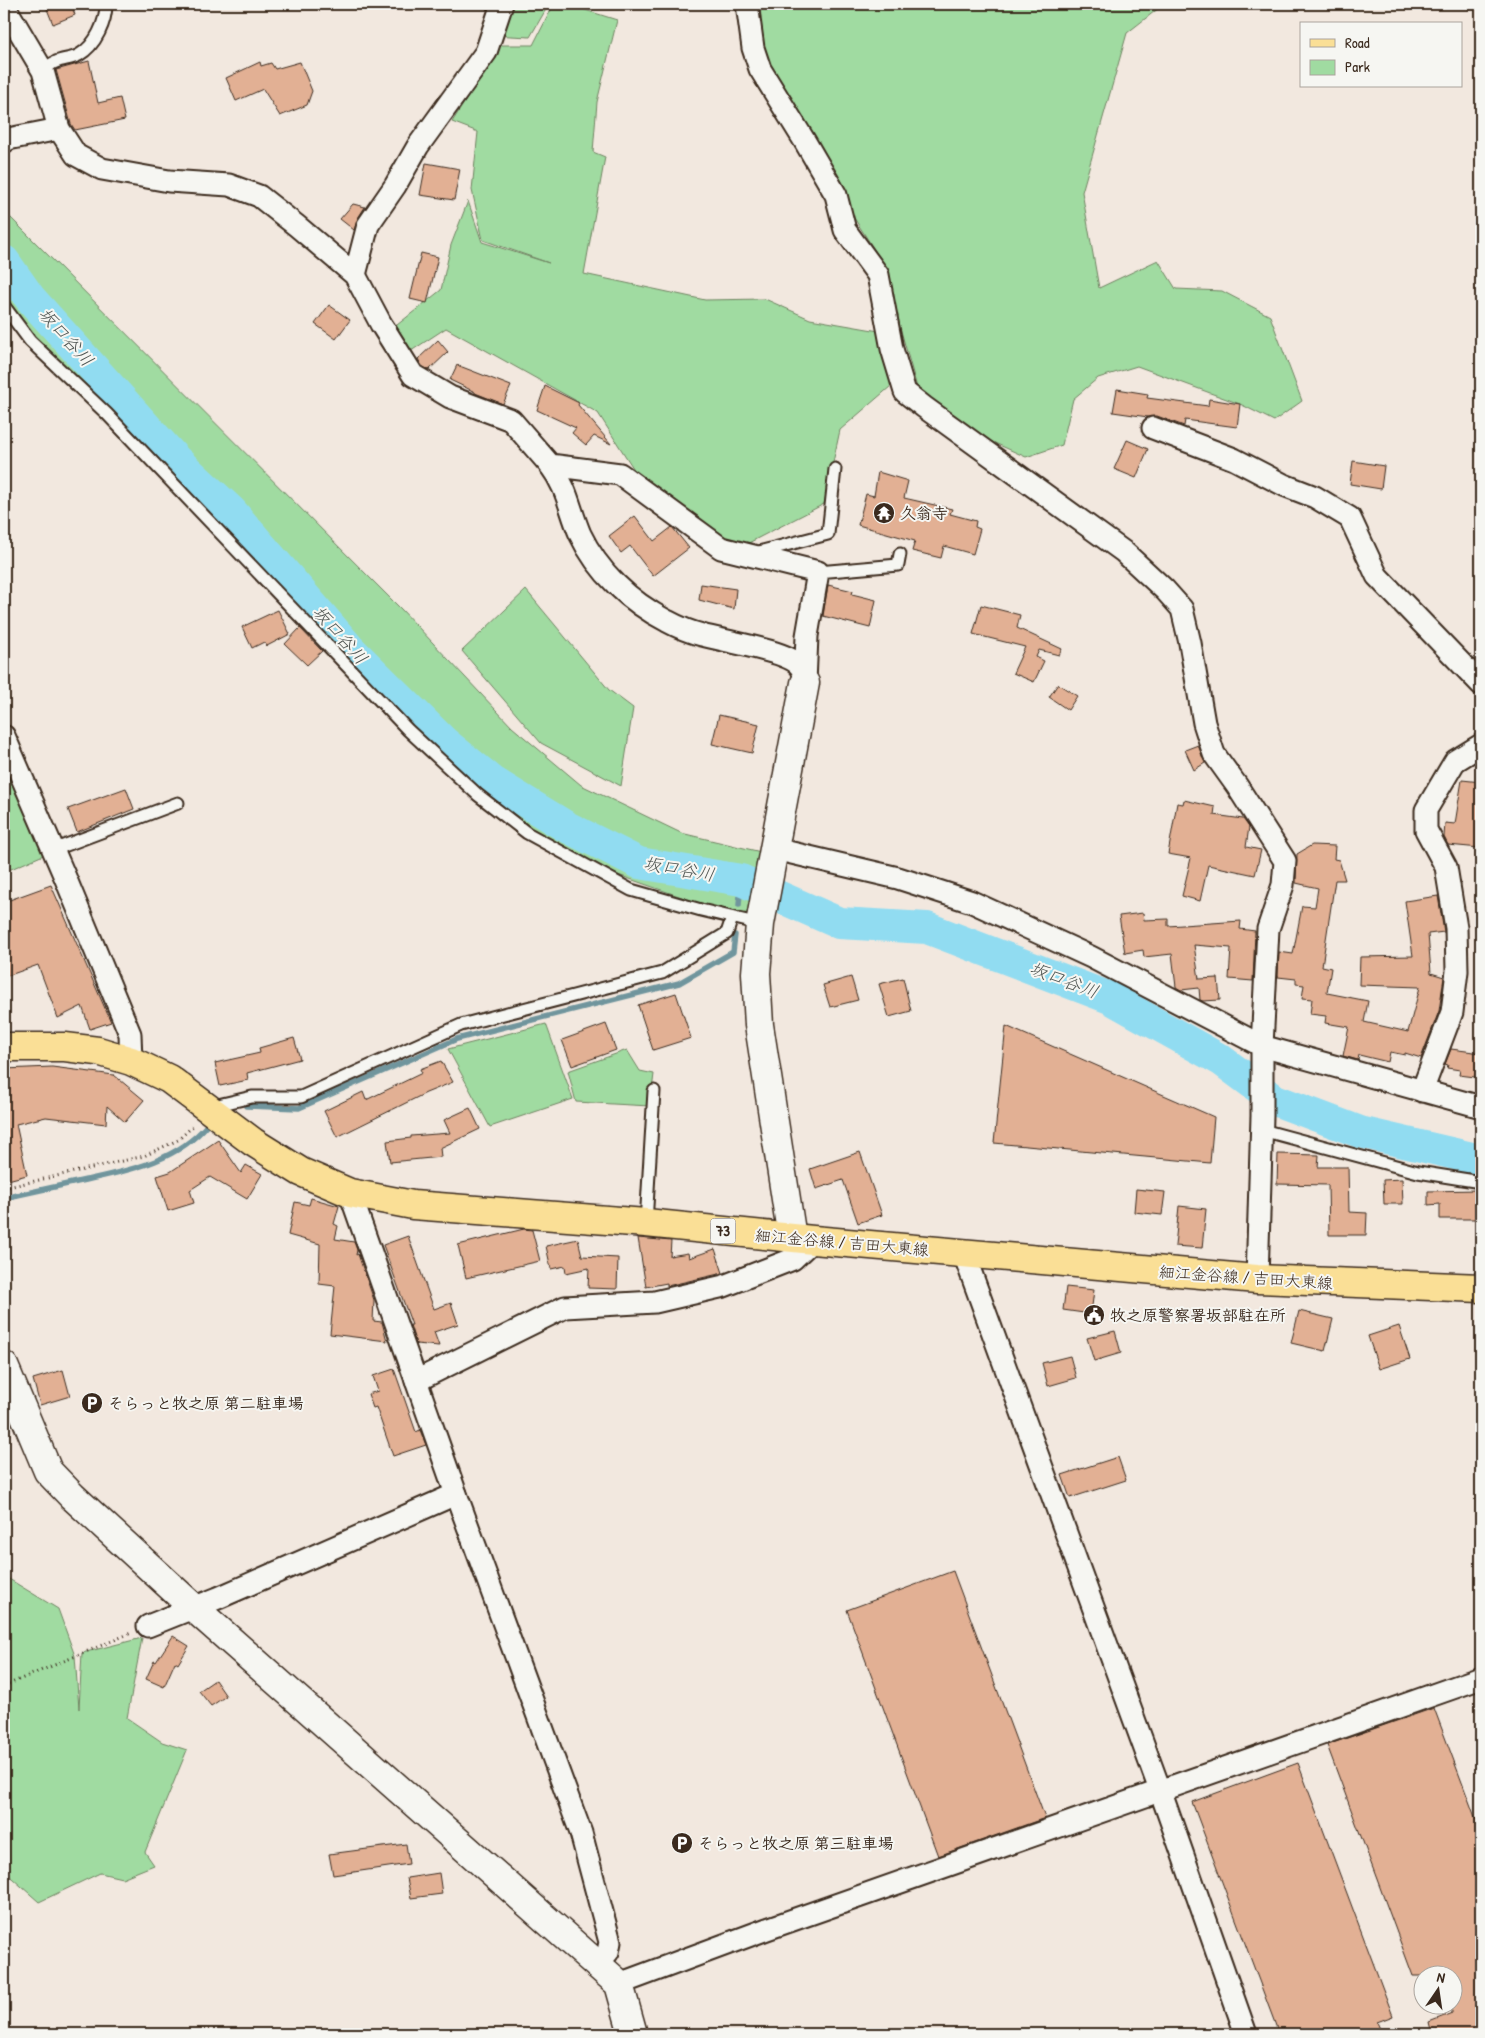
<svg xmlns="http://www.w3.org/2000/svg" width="1485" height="2038" viewBox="0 0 1485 2038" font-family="'Patrick Hand','Klee One',sans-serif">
<rect width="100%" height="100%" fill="#f2e8df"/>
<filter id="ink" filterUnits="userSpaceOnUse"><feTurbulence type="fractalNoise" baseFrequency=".02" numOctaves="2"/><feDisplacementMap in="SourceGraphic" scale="10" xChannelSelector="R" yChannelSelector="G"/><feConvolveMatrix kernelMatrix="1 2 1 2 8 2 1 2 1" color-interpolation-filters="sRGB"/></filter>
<g filter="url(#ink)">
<g fill="#a0dba1" stroke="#6e8260">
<path d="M504,4H549L530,37L492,35Z"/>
<path d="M554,4H566L617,20L597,102L593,152L605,157L584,274L705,300L765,299L810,319L879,331L891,386L840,430L824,504L733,551L642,482L598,413L446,328L405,355L392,329L441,290L451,245L468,201L482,242L549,263L483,240L472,190L478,132L452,122L488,65V45H533Z"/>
<path d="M760,4H1164L1127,33L1082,192L1099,288L1158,260L1176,289L1222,291L1270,316L1302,401L1274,421L1240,404L1137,366L1098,378L1073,399L1062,445L1026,457L988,440L918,391L901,331L888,271L847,207L764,58Z"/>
<path d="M4,211L401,609L512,727L581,785L681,833L761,852L751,921L546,850L514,818L436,756L134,436L15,317L4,301Z"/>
<path d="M526,590L609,690L633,708L621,786L541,743L462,651Z"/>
<path d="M4,756L48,853L4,872Z"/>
<path d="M546,1024L573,1099L490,1127L448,1049Z"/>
<path d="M627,1050L640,1071L654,1074L650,1106L576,1102L568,1071Z"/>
<path d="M4,1576L58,1609L75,1656L79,1709L82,1653L142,1638L127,1718L162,1742L187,1750L145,1852L154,1865L122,1878L100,1873L39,1902L4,1871Z"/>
</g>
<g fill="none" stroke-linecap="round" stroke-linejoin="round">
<g stroke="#6f959d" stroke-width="5.5">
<path d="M739,905L741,880"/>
<path d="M246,1106L299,1108L457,1039L679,983L733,952L735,935"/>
<path d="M4,1198C31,1192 58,1186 86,1180C131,1170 177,1161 208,1124"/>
</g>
<path stroke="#91dcf1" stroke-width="32" d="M4,261L30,298L176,460L231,511L349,648L445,743L493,782L565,826L639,863L741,880L839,923L927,928L1110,998L1221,1060L1275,1100L1360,1132L1481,1160"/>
</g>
<g fill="#e2b094" stroke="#3b2a1e">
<path d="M45,4H71L75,15L53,24Z"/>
<path d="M89,61L98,103L120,98L125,120L75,130L71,124L56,70Z"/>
<path d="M260,62L261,66L271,63L275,69L300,62L312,91L307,105L280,116L263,89L236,101L226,78Z"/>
<path d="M426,163L460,169L454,200L420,195Z"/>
<path d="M353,204L365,207L358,218L354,230L340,219Z"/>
<path d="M421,253L438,257L427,303L410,299Z"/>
<path d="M329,305L350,320L336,339L315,324Z"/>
<path d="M438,340L448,352L429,370L422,366L418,359Z"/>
<path d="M457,365L511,386L503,404L475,393V392L450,380Z"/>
<path d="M545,386L579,403L578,405L611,444L594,436L586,445L572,433L576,428L537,410Z"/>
<path d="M1117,389L1148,394L1147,398L1208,406L1209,399L1240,404L1237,427L1185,420L1184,426L1157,416L1148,417L1113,412Z"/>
<path d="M1127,440L1148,449L1136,478L1114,469Z"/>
<path d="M1353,461L1384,466L1381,489L1350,484Z"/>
<path d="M878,472L908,481L904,498L952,509L950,514L976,521L975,527L980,529L973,554L944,546L941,558L912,551L915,541L858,525L866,494L874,496Z"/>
<path d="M635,516L654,541L672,527L689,548L653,576L630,546L621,553L609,536Z"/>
<path d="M701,584L736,589L734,609L699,600Z"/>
<path d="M828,585L853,591L852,594L876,600L870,628L823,616Z"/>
<path d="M981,605L1020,615L1017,628L1062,649L1059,655L1039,650L1036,657L1044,661L1034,682L1013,673L1025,647L973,634Z"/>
<path d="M278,610L290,634L267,646L264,642L252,648L242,627Z"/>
<path d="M300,628L322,651L307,665L285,644Z"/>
<path d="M1058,684L1077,696L1068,710L1049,697Z"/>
<path d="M719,715L759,724L752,753L712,744Z"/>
<path d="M1198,745L1205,763L1194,770L1185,750Z"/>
<path d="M1462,780L1481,782L1480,848L1448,845L1444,837L1445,823L1455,824Z"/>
<path d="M126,788L134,809L77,832L68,809Z"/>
<path d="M1184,800L1215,807L1214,815L1243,819L1249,827L1246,847L1261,850L1255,875L1208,865L1200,901L1182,896L1191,858L1168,854L1177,803L1183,804Z"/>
<path d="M1312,845L1335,846L1334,859L1339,860L1345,880H1335L1322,966L1331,968L1327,993L1368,1001L1364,1022L1408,1032L1420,987L1359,985L1360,957L1413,956L1405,901L1438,896L1444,932L1428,934L1431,973L1444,977L1439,1011L1421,1058L1405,1053V1055L1390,1052L1388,1062L1359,1055L1358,1060L1343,1056L1349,1027L1325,1023L1326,1016L1310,1014L1312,999L1302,998L1304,985L1296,984V979L1278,977L1279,952L1293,954L1302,906L1315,907L1318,888L1296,883L1297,854Z"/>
<path d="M51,885L111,1022L90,1029L82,1006L58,1018L38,965L4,977V902Z"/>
<path d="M1143,913L1144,920L1168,919V926L1241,921L1240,929L1255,931L1253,981L1229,979L1231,948L1194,945L1199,979L1218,978L1220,1000L1203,1001L1200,1000L1199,988L1181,990L1176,987L1172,954L1144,957L1143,950L1125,953L1119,916Z"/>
<path d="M851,977L858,1000L830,1007L823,985Z"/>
<path d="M903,978L911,1011L889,1017L879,984Z"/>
<path d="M676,993L691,1038L653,1050L638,1005Z"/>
<path d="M606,1024L616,1050L572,1066L562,1040Z"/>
<path d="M1006,1026L1214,1117L1210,1163L994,1143Z"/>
<path d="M294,1038L300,1059L247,1073L248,1080L220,1086L215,1063L260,1053L259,1048Z"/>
<path d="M1451,1049L1481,1053V1071L1476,1070L1475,1077L1459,1075L1460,1070L1447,1068L1448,1065L1445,1064Z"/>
<path d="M441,1061L453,1082L426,1093L337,1137L324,1111L363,1092L366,1100L422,1073L420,1069Z"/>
<path d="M52,1067L114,1075L144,1100L125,1122L107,1106L106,1124L46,1117L16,1124L27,1175L4,1181V1069Z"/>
<path d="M470,1108L480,1129L440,1148L441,1157L390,1162L387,1141L411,1138V1136L450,1133L444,1120Z"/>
<path d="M218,1140L241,1173L246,1165L262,1174L247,1199L210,1177L190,1190L194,1203L168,1211L157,1176L170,1172Z"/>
<path d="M860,1152L882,1215L858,1223L843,1180L816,1189L810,1169Z"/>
<path d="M1278,1154L1319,1155L1318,1167H1348L1349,1212L1367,1213L1366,1235H1329L1328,1185L1277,1184Z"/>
<path d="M1402,1179L1403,1204H1384L1383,1180Z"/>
<path d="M1136,1189L1165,1192L1162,1215L1134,1212Z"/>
<path d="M1478,1190V1219H1440V1204L1428,1205V1191Z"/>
<path d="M311,1198L339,1206L334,1224L338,1226L335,1239L354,1242L357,1250L356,1255L358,1254L374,1300L373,1321L382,1322L387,1341L330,1334L335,1286L319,1284L320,1244L288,1235L295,1202L309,1205Z"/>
<path d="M1179,1206L1206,1209L1202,1248L1175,1246Z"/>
<path d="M524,1229L532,1230L540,1261L466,1278L458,1245Z"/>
<path d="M408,1236L434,1309L451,1303L458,1324L434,1332L439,1346L416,1344L410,1325H412L383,1245Z"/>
<path d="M638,1238L671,1241L670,1256L688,1253L689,1258L715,1249L723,1273L667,1286V1283L646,1287Z"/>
<path d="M578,1239L582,1256L618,1258L617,1289L588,1288L589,1268L566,1273L565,1266L551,1269L546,1246Z"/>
<path d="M1066,1287L1094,1290L1091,1314L1063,1310Z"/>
<path d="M1299,1311L1333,1319L1325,1351L1291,1343Z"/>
<path d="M1399,1326L1410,1359L1379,1369L1368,1336Z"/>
<path d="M1115,1331L1121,1353L1094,1361L1087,1338Z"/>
<path d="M1070,1356L1076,1378L1048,1386L1042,1363Z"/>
<path d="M394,1369L416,1432L420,1430L426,1445L393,1456L376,1407L373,1408L368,1394L378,1391L373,1376Z"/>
<path d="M63,1370L70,1396L40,1405L33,1379Z"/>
<path d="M1118,1457L1126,1480L1070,1498L1062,1475Z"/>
<path d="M953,1571L1045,1818L938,1856L847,1610Z"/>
<path d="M173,1636L189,1646L178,1664L175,1662L164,1687L146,1679L154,1661L156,1662Z"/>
<path d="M215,1680L226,1696L211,1706L199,1691Z"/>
<path d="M1434,1708L1481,1833V2034H1432L1429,2022L1452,2013V1976H1413L1327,1745Z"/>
<path d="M1298,1763L1393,2016L1377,2022L1382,2034H1279L1192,1802Z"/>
<path d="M406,1844L409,1864L333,1875L329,1854Z"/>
<path d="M439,1873L442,1894L411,1898L407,1878Z"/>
</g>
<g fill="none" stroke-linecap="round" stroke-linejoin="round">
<g stroke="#3b2a1e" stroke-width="15">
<g id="lane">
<path d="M43,71C47,68 51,63 56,62C63,59 72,59 79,55C96,45 106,22 106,4"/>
<path d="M4,306L30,341L107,414L408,730L478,795L527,833L631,890L701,910L760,924"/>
<path d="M755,553L828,534L835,469"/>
<path d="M818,572L898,565L900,554"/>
<path d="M53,850L178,803"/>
<path d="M210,1110L222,1104L252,1097H301L461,1025L662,973L727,933L732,918"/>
<path d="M1262,1130L1418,1172L1481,1182"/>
<path d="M646,1223L654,1091"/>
</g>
</g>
<g stroke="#3b2a1e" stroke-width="25">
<g id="street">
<path d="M747,4L753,48L760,69L804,140L836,195L845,230L878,275L892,349L905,392L924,407L1124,552L1165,590L1182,609L1190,643L1204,723L1214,754L1237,786L1285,861L1283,885L1268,929L1262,1046V1116L1257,1279"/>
<path d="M4,5L43,71L59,129L76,155L102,169L169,181L229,185L259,196L297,226L355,275L381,324L413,375L450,397L511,420L550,465L620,474L721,548L818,572L807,636L805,683"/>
<path d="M4,142L8,139L59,129"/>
<path d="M355,275L368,225L395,186L418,146L486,52L502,4"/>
<path d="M1153,428L1234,459L1284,485L1315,497L1350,518L1377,576L1481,684"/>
<path d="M550,465C568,489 569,508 580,534C598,572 630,602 667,621C678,627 690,632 702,635C723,641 787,651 799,665C804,670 804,676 805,682"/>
<path d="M4,736L65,877L130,1034L131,1061"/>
<path d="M775,849L898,878L972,902L1091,957L1262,1046L1481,1107"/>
<path d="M1422,1091L1452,1012L1457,971L1456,928L1446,867L1426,830V810L1455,761L1481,745"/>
<path d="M350,1193L456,1494L581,1833L610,1942L608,1952L597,1965"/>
<path d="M964,1254L1160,1790L1246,2034"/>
<path d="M416,1381L565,1307L655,1302L724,1286L793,1259L813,1240"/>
<path d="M148,1626L218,1598L456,1494"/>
<path d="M619,1984L767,1929L1481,1678"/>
</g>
</g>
<g stroke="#3b2a1e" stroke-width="31">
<g id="secondary">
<path d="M792,1238L759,1025L756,973L760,924L805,683"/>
<path d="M4,1366L48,1471L72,1496L194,1608L619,1984L633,2034"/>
</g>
</g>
<g stroke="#3b2a1e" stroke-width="31">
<path id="primary" d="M4,1047H65L98,1051L131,1061L169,1079L253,1142L301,1172L350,1193L413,1205L646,1223L813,1240L1257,1279L1481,1288"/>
</g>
<g stroke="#3b2a1e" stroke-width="3" stroke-dasharray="1 4" stroke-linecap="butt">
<path d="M4,1188L144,1156L178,1140L195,1124"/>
<path d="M4,1686L131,1633"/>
</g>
<use href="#lane" stroke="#f6f6f2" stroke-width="11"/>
<use href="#street" stroke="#f6f6f2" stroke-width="21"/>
<use href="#secondary" stroke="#f6f6f2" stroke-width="28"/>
<use href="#primary" stroke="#fadf96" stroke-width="28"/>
</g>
</g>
<defs>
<g id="temple-disc" transform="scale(1.125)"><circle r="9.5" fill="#3b2a1e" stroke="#f6f6f2"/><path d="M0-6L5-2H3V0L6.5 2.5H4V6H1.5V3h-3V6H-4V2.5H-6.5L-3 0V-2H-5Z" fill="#fff"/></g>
<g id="civic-disc" transform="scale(1.125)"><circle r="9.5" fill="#3b2a1e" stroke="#f6f6f2"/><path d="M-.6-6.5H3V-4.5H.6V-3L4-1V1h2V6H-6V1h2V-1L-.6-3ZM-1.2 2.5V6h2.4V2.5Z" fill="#fff"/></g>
<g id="parking-disc" transform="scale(1.125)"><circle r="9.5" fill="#3b2a1e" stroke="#f6f6f2"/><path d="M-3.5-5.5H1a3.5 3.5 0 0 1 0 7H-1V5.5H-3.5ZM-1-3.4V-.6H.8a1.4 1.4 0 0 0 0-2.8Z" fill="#fff"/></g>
</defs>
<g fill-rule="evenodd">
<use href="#temple-disc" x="884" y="513"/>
<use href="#civic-disc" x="1094" y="1315"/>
<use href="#parking-disc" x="92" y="1403"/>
<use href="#parking-disc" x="682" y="1843"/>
</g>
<g text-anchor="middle" stroke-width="4" stroke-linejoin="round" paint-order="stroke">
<rect fill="#f6f6f2" stroke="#73675e" stroke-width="1" x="710.5" y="1218.5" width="25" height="25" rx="4"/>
<g font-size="15" font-weight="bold" fill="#3b2a1e">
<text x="723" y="1236">73</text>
</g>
<g font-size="16" font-weight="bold" fill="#3b2a1e" stroke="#f6f6f2" text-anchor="start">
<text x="900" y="519">久翁寺</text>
<text x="1110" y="1321">牧之原警察署坂部駐在所</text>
<text x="108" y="1409">そらっと牧之原 第二駐車場</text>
<text x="698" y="1849">そらっと牧之原 第三駐車場</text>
</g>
<g font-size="16" fill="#3b2a1e" stroke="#f6f6f2">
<text transform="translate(842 1242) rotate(5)" y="6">細江金谷線 / 吉田大東線</text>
<text transform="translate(1246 1277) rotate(4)" y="6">細江金谷線 / 吉田大東線</text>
</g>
<g font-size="18" font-style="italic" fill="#505653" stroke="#f6f6f2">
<text transform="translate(66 337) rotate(48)" y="6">坂口谷川</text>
<text transform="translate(340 635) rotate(48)" y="6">坂口谷川</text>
<text transform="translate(679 869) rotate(10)" y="6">坂口谷川</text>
<text transform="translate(1064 980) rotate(21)" y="6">坂口谷川</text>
</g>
</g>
<rect width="1485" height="2038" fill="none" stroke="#f6f6f2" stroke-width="20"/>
<rect x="10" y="10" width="1465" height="2018" fill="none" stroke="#3b2a1e" stroke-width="2" filter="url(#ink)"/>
<rect x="1300" y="22" width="162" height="65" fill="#f6f6f2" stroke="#aba49d"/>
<rect x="1310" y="39" width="25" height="8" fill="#fadf96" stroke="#aba49d"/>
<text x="1345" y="48" font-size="15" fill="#3b2a1e">Road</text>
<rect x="1310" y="60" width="25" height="15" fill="#a0dba1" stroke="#aba49d"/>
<text x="1345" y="72" font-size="15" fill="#3b2a1e">Park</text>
<g transform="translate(1438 1990) rotate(13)"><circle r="24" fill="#f6f6f2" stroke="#aba49d"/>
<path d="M0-4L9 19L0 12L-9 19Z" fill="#3b2a1e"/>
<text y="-8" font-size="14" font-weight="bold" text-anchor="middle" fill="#3b2a1e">N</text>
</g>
</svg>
